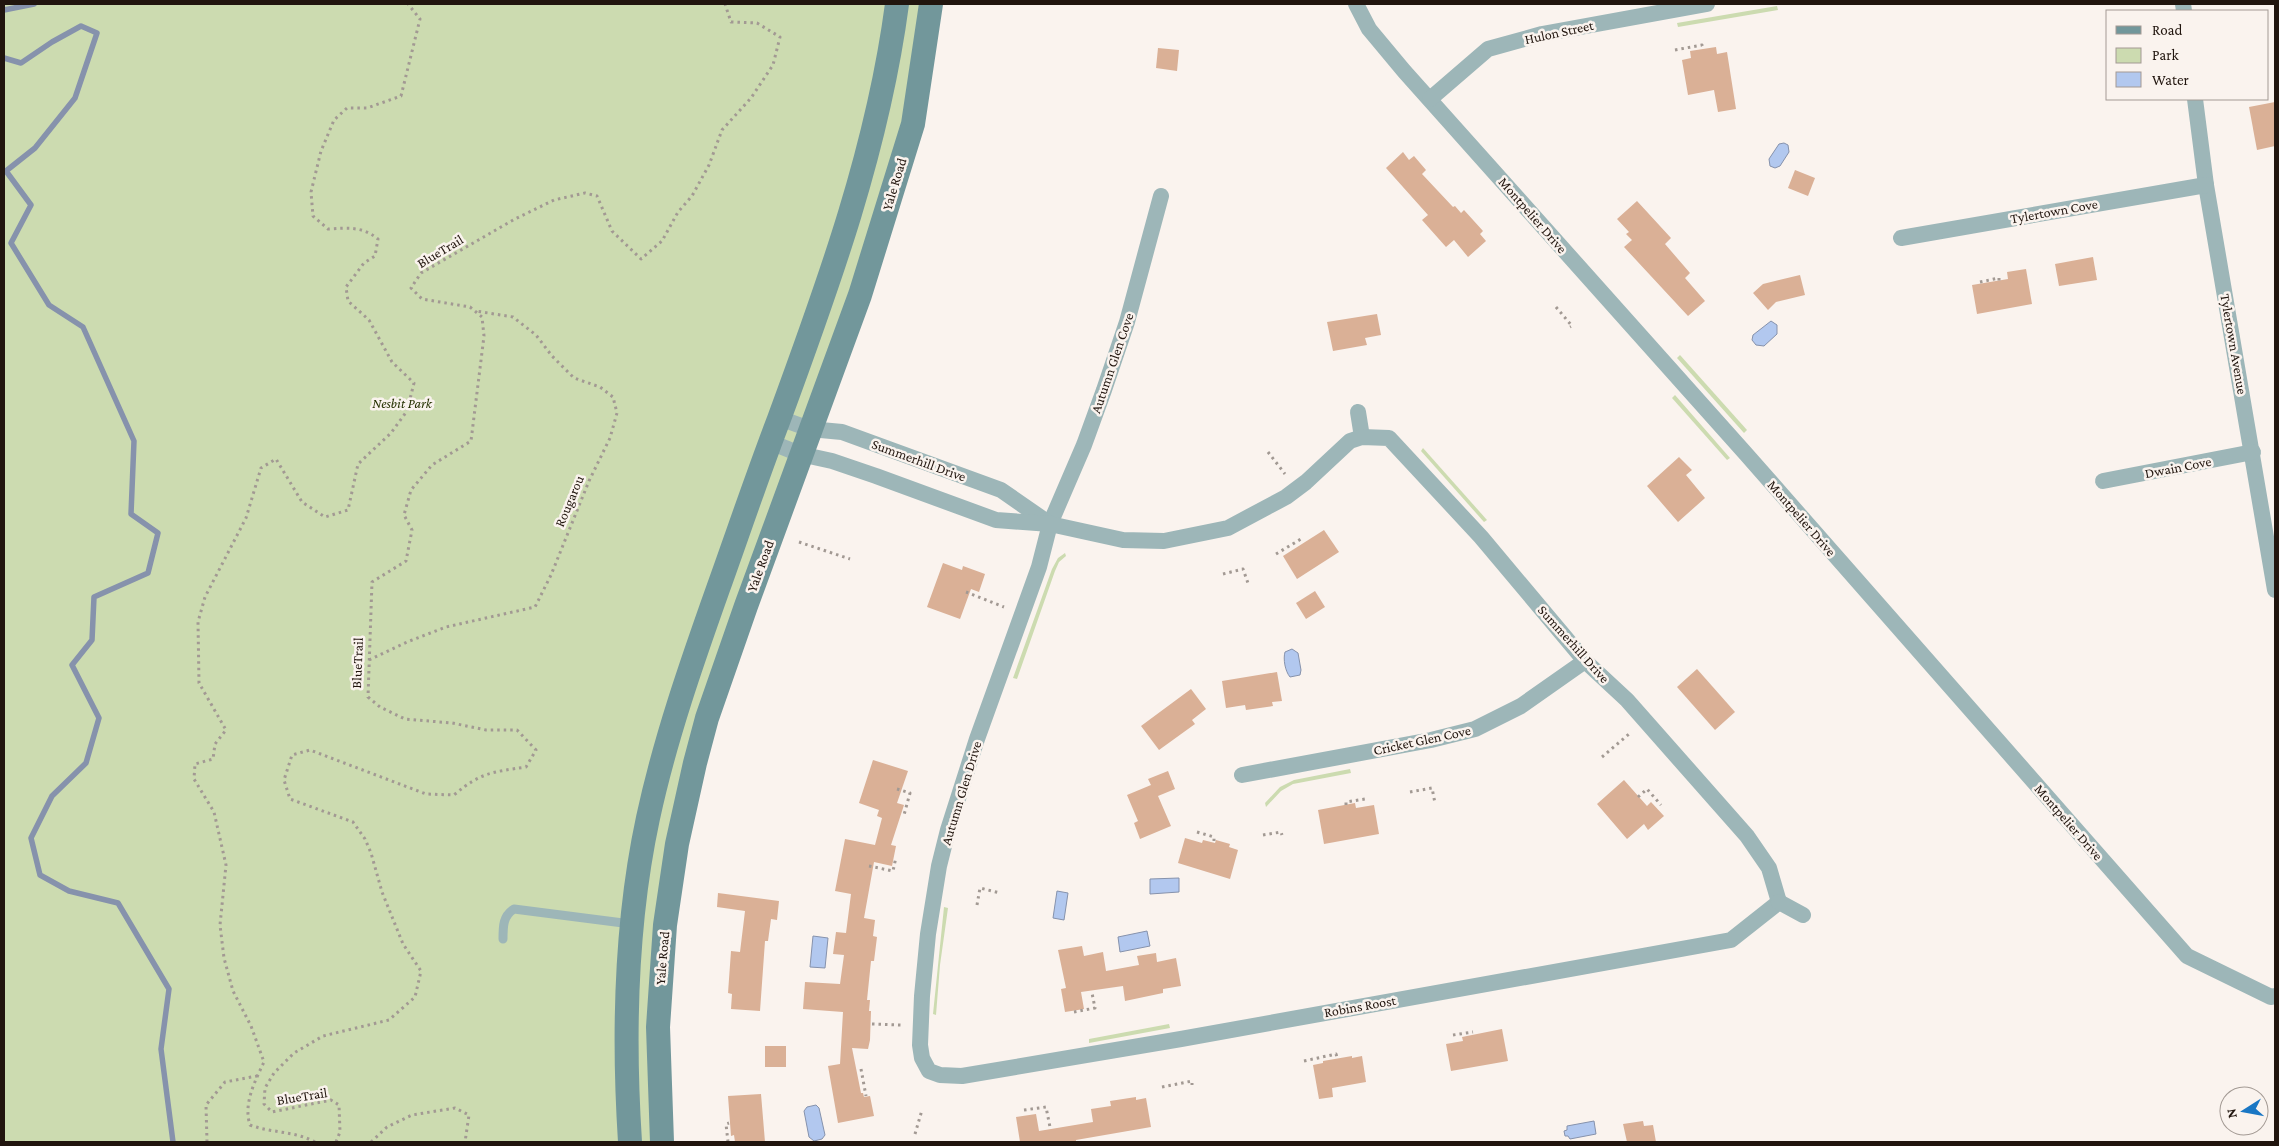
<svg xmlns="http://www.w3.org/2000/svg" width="2279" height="1146" viewBox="0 0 2279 1146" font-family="'Crimson Pro',serif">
<rect width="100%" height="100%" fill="#faf3ee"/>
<g fill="#ccdbb0">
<path d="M4,4H937L917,112L701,755L669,938V1142H4Z"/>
<path d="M1777,6L1778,10L1678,27L1677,23Z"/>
<path d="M1680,355L1747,430L1744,433L1677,358Z"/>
<path d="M1675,395L1730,458L1727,460L1672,398Z"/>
<path d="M1423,448L1487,520L1484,522L1421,451Z"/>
<path d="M1065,553L1066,556L1059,562L1055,571L1017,679L1013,678L1052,569L1058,558Z"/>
<path d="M1350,769L1351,773L1293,784L1281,791L1266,807L1265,803L1280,787L1294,780Z"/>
<path d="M944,907L948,908L940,965L936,1015L933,1014Z"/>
<path d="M1169,1024L1170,1028L1089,1043V1039Z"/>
</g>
<g fill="#b2c8ef" stroke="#8692ac">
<path d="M1784,143L1788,145L1789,152L1780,166L1775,168L1770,166L1769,159L1779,144Z"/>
<path d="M1771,321L1777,325V334L1764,346L1756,345L1752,340L1753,335Z"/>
<path d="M1292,649L1298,653L1301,670L1300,675L1290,677C1285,671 1283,659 1285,652Z"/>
<path d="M1179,878V892L1150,894V879Z"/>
<path d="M1057,891L1068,893L1064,920L1053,918Z"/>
<path d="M1147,931L1150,946L1120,952L1118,937Z"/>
<path d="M813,936L828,938L825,968L810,967Z"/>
<path d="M816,1105L819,1108L825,1135L822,1139L814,1141L809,1137L804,1111L807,1107Z"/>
<path d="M1594,1121L1596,1134L1570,1139L1568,1136H1565L1564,1131L1567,1130V1126Z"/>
</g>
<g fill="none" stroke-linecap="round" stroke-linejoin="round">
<g stroke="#8692ac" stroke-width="5.5">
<path d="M4,10L34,4"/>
<path d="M4,58L21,63L52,42L81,26L97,33L75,98L35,148L6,171L31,205L11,243L49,305L83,327L134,441L131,514L158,533L148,573L94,597L92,640L72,665L99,718L86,763L52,796L31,838L40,875L69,891L118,903L169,989L161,1049L173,1142"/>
</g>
</g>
<g fill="#dab096">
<path d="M1716,47L1717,54L1727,52L1736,109L1718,112L1714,90L1688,95L1682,60L1691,58L1690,51Z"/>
<path d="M1158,48L1179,50L1177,71L1156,68Z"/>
<path d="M2275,102V146L2257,150L2249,107Z"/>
<path d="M1403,152L1409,160L1414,156L1426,170L1422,174L1453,207L1455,206L1461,213L1464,210L1483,231L1480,234L1486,241L1468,257L1454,240L1446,247L1422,220L1428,215L1386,168Z"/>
<path d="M1795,170L1815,178L1808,196L1788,188Z"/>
<path d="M1637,201L1671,238L1665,244L1690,273L1685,278L1705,301L1688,316L1624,247L1632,240L1626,234L1629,232L1617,219Z"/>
<path d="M2093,257L2097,280L2059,286L2055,264Z"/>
<path d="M2026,269L2032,304L1977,314L1972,285L2008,279L2007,272Z"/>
<path d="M1800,275L1805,295L1776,302L1768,310L1753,293L1763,284Z"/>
<path d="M1377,314L1381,335L1365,338L1367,345L1333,351L1327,322Z"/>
<path d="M1679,457L1692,470L1686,475L1705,498L1678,522L1647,486Z"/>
<path d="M1324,530L1339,552L1297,579L1283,556Z"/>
<path d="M943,563L962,570L963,566L985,574L979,592L971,589L960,619L927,607Z"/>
<path d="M1315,591L1325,607L1306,619L1296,603Z"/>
<path d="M1697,669L1735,712L1715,730L1677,687Z"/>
<path d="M1277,672L1282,701L1272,702L1273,706L1246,710L1245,705L1226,708L1222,681Z"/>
<path d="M1191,689L1206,709L1192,720L1195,724L1159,750L1141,726Z"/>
<path d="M873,760L908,771L897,803L904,805L891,845L896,846L892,866L874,862L864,918L875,920L873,936L877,937L874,961H871L867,1000H870L869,1011H871L870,1040L868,1049L852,1048L861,1093H863L864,1097L870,1096L874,1116L838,1123L828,1066L840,1064L843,1012L803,1009L805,982L840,984L844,955L833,954L836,932L846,933L851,894L835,891L845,839L875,845L882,818L877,816L879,810L859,803Z"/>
<path d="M1168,771L1175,789L1158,796L1171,826L1140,839L1134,823L1138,821L1127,795L1151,785L1148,779Z"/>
<path d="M1624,780L1647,806L1651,802L1664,816L1648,830L1644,824L1627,839L1597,804Z"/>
<path d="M1355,803L1356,808L1374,805L1379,834L1324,844L1318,810Z"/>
<path d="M1185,838L1202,843L1203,840L1215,843L1216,840L1230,844L1229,847L1238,850L1230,879L1178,863Z"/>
<path d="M718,893L779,901L777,920L771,919L768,941H765L760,1011L731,1009L732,994L728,993L731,951L740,952L745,911L717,907Z"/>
<path d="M1082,946L1084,956L1103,952L1106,971L1139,965L1137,956L1156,953L1157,962L1176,958L1181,986L1163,989V993L1125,1001L1123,986L1081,992L1084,1009L1065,1012L1061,989L1066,988L1058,950Z"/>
<path d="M1502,1029L1508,1061L1451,1071L1446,1044L1463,1041L1462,1037Z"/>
<rect x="765" y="1046" width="21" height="21"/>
<path d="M1352,1056V1058L1362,1056L1366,1082L1332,1088L1333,1097L1319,1099L1313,1065L1323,1063V1061Z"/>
<path d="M761,1094L765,1142H735L734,1135L731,1136L728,1096Z"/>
<path d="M1136,1097V1100L1146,1098L1151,1127L1076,1140V1142H1020L1016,1117L1036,1114L1039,1131L1093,1122L1091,1109L1111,1106L1110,1101Z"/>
<path d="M1643,1121L1644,1126L1653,1125L1656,1142H1627L1623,1124Z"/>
</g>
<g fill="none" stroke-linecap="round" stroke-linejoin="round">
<g stroke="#a29993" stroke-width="3" stroke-dasharray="2.5 4" stroke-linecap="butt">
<path d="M1675,50L1702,45L1703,48"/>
<path d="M1980,282L1999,278V283"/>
<path d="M1556,307L1572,326L1570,327"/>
<path d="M1268,452L1285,474"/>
<path d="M799,542L850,559"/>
<path d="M1276,554L1301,539L1302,541"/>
<path d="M1223,574L1243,569L1249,586"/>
<path d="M966,592L1004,607"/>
<path d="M369,660L407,642L446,627L535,607L551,575L589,481L610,438L617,413L613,397L600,387L574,378L552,356L536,335L513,317L476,311"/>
<path d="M1602,757L1629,734"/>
<path d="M897,789L910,793L904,815"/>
<path d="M1410,792L1432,788L1435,803"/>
<path d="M1638,797L1647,789L1661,805"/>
<path d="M1346,805V802L1365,799"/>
<path d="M1197,832L1214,837V841"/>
<path d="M1263,835L1281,832L1282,835"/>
<path d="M869,866L893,871L896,857"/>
<path d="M977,905L980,888L1000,893"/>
<path d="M1074,1012L1095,1008L1092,993"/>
<path d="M872,1024L901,1025"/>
<path d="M1453,1035L1473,1032"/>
<path d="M1304,1061L1336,1054L1337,1057"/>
<path d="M861,1069L866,1096"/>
<path d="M1162,1087L1192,1081V1085"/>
<path d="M1024,1110L1046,1107L1050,1127"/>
<path d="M915,1134L922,1110"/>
<path d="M207,1142L206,1105L225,1082L257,1076"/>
<path d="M315,1142C295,1131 271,1133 250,1125C243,1104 255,1081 264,1062L251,1026L233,991L224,958L220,925L226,865L214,812L194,779L195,764L213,759L215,744L226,730L199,683L198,622L205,597L246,518L261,468L276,459L302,502L325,517L348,510L358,464L391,433L407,411L414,383L392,362L369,320L348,301L346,287L364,263L375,256L378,239C362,226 348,228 328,229L313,216L311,192L321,151L334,120L347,108H367L401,96L420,19L408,4"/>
<path d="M336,1142L340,1132L339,1105L331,1100L272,1112L264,1104L265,1088L274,1073L294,1053L323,1036L389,1020L415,997L421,971L403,944L382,892L371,853L365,839L353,822L290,799L284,780L292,755L310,750L426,794L454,795C481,772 493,772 526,767L536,750L517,730H486L452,723L405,719L380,707L368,697L372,582L406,561L412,530L404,515L411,490L432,465L471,441L484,336L482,317L470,307L422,299L411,288L421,273L515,219L554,200L585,193L597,196L612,231L641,259L662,241L678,212L692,196L709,165L722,130L751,98L773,65L780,37L757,23L731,22L725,4"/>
<path d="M371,1142L387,1127L412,1115L455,1108L469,1115L465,1142"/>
<path d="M728,1142L726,1124L729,1123"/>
</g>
<path stroke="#9db6b8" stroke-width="9" d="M503,939C503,926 503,916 514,909L631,924"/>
<g stroke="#9db6b8" stroke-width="16">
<path d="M1356,4L1369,29L1404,71L1746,454L2187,956L2271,997L2275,996"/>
<path d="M2183,4L2184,11"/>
<path d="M1430,99L1488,49L1542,34L1707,4"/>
<path d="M2195,99L2206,185L2275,590"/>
<path d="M1161,196L1127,322L1104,390L1084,445L1050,524L1039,567L977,739L948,830L939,866L928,934L922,996L920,1045L922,1058L929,1071L940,1075L962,1076L1181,1039L1731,940L1779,902"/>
<path d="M1901,238L2206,185"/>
<path d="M1358,412L1362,437"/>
<path d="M779,418L810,429L842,432L1001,490L1050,524"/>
<path d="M770,442L800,454L832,461L876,476L996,520L1050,524L1123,540L1164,541L1228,528L1286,497L1306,482L1350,441L1362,437L1389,438L1481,537L1585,661L1627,700L1747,836L1769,868L1779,902"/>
<path d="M2103,481L2253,452"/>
<path d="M1242,775L1431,740L1475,729L1521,706L1585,661"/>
<path d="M1779,902L1803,915"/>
</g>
<g stroke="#72979b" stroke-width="24">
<path d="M630,1142C623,1034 625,925 648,818C665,739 692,662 719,586C739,530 758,474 779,419C829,283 878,148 897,4"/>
<path d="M662,1142L658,1027L665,925L677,844L695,763L707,718L746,606L860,295L913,124L931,4"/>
</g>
</g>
<g text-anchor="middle" stroke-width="5" stroke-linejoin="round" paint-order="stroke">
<g font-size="14" fill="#21150e" stroke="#faf3ee">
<text transform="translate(1559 32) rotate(-12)" y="5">Hulon Street</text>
<text transform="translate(894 184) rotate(-73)" y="5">Yale Road</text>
<text transform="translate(2054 211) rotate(-10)" y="5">Tylertown Cove</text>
<text transform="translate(1533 215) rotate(49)" y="5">Montpelier Drive</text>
<text transform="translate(440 251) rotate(-31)" y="5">BlueTrail</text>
<text transform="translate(2234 344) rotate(80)" y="5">Tylertown Avenue</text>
<text transform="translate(1112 363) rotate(-71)" y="5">Autumn Glen Cove</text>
<text transform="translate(919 460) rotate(20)" y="5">Summerhill Drive</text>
<text transform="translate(2178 467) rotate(-11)" y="5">Dwain Cove</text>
<text transform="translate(569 501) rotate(-67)" y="5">Rougarou</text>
<text transform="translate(1802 518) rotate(49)" y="5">Montpelier Drive</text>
<text transform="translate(760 566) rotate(-70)" y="5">Yale Road</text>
<text transform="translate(1574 644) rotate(48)" y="5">Summerhill Drive</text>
<text transform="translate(357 663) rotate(-88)" y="5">BlueTrail</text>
<text transform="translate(1422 740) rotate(-12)" y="5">Cricket Glen Cove</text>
<text transform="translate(961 793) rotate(-73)" y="5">Autumn Glen Drive</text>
<text transform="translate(2069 822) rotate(49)" y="5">Montpelier Drive</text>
<text transform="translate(662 958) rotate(-85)" y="5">Yale Road</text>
<text transform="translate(1360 1006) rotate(-10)" y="5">Robins Roost</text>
<text transform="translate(302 1096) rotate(-9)" y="5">BlueTrail</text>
</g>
<g font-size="14" font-style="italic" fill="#253100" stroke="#faf3ee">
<text x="402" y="408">Nesbit Park</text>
</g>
</g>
<rect width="2279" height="1146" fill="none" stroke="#21150e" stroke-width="10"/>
<rect x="2106" y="10" width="162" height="90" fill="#faf3ee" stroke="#a39a94"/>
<rect x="2116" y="26" width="25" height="8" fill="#72979b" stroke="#a39a94"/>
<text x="2152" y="35" font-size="15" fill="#21150e">Road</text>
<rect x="2116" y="48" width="25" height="15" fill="#ccdbb0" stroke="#a39a94"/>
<text x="2152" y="60" font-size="15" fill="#21150e">Park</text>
<rect x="2116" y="72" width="25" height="15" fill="#b2c8ef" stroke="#a39a94"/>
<text x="2152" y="85" font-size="15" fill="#21150e">Water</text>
<g transform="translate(2244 1111) rotate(259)"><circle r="24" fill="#faf3ee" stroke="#a39a94"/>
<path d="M0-4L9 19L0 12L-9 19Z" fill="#1a77c4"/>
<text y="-8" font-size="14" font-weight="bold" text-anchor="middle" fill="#21150e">N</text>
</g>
</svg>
